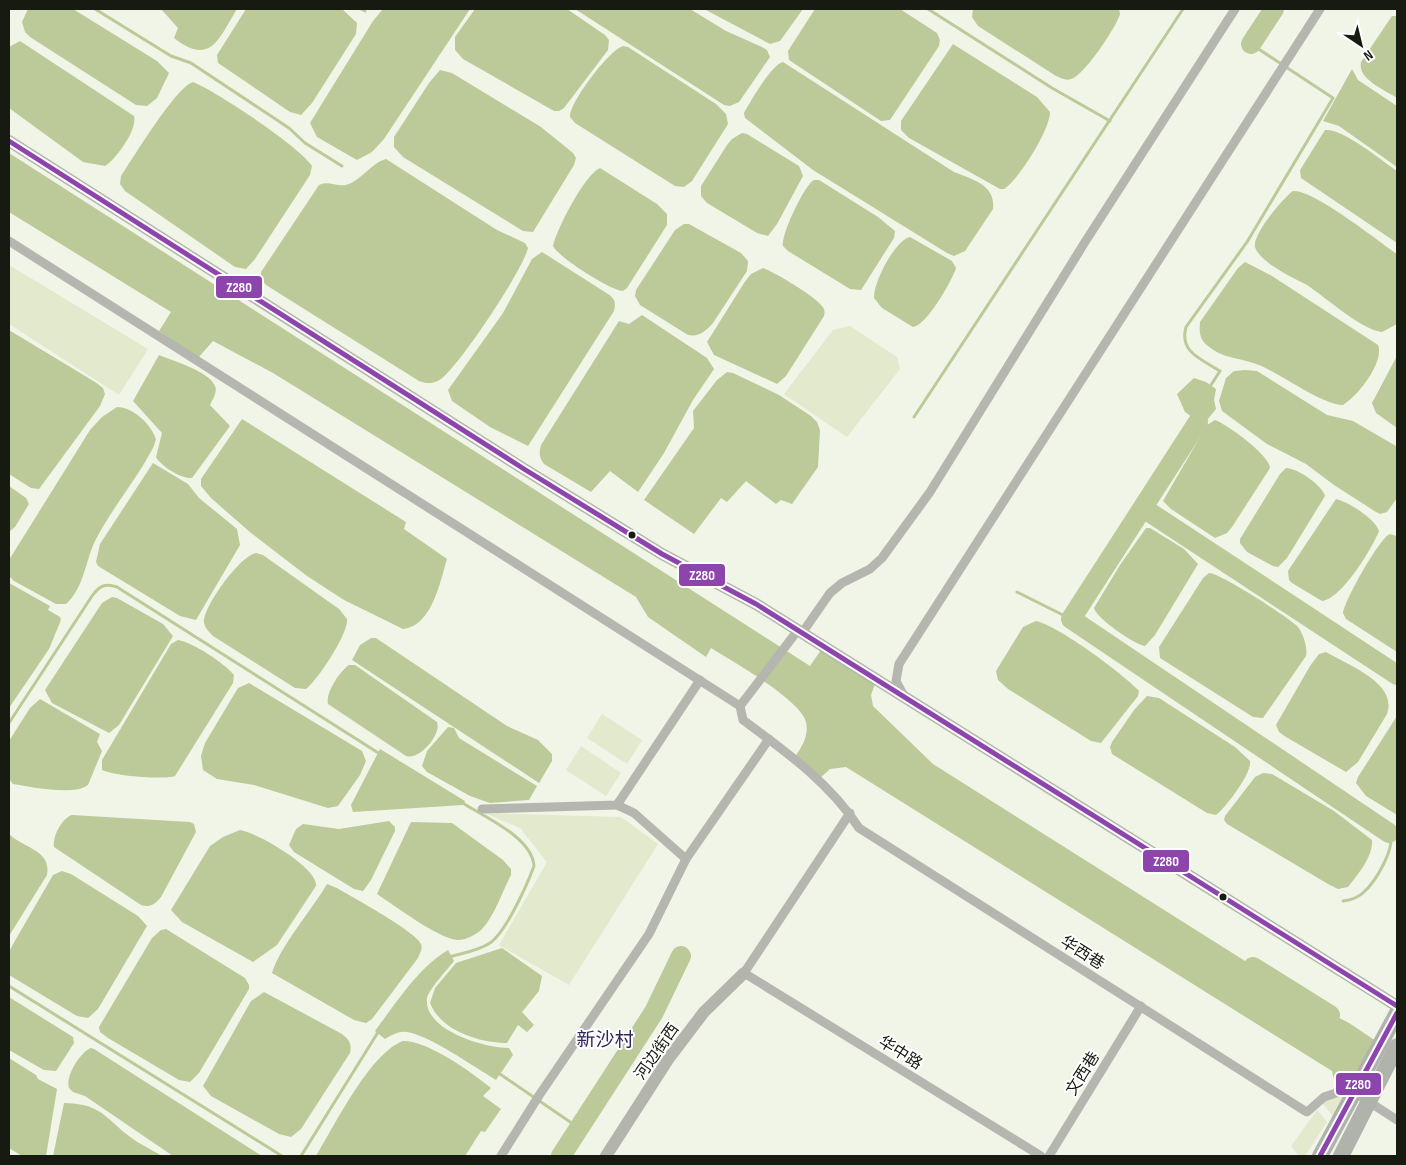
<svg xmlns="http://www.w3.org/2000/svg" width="1406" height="1165" viewBox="0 0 1406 1165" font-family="'Sofia Sans Condensed','Noto Sans SC',sans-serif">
<rect width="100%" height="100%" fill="#f1f5e7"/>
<g fill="#e2e9cd">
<path d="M9,265L148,349L119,395L9,324Z"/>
<path d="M850,326L897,357L900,369L847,437L784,394L833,330Z"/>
<path d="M602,714L642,740L627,764L587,738Z"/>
<path d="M581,746L621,773L606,796L566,770Z"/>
<path d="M485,813L621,817L658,844L569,985L499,945L547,862L520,828Z"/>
<path d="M1345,1093L1333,1116L1322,1103L1328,1099Z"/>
<path d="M1317,1110L1327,1122L1305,1156H1299L1291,1146Z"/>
</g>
<g fill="#bcc998">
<path d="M28,9H73L157,61L169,73L157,98L147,106L136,105L30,37L25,32L22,22Z"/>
<path d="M161,9H237C219,38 211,67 174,38L178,28Z"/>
<path d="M246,9H342L357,23L356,34L312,103L301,115L290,112L218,63L217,55Z"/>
<path d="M383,9H470L384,139L372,152L357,160L317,137L310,123L373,21Z"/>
<path d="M475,9H567L605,35L609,40L608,50L564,108L559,111H554L463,59L455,50V37Z"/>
<path d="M575,9H690L726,31L762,47L767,50L770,57L739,102L730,106L724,105Z"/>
<path d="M704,9H803L780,41L770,44Z"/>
<path d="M815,9H900L937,33L940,40L939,46L890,120L881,121L789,60L788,51Z"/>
<path d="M973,9H1119L1120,14C1117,26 1084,76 1071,79C1066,81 1061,78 1056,76L978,26L972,17Z"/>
<path d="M1392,16H1397V98C1385,90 1357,79 1361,62Z"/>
<path d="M20,41L134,116C138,129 116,159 105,166L83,162L9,108V47Z"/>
<path d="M953,44L1037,97L1050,112C1050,130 1019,179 1004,189H1000L909,138L901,130V121Z"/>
<path d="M623,46L628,47L716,104L726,114L728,124L692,181L684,187L675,186L575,123L570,117C568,104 610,49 623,46Z"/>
<path d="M783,62L954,172C972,179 996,185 993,209L965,251L954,256L947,253L813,170L745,118L744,113C750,102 772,64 783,62Z"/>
<path d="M1352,69L1358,80L1397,106V167L1339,126L1323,121Z"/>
<path d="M440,70L452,73L541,127L573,153L576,158L574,165L533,232L523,231L403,157L394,147V137L429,83Z"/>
<path d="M193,82C216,91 300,147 312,166L310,175L255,259L246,269L235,267L125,191L120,184L121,176C134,157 175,88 193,82Z"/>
<path d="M1325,130C1343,128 1382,161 1397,171V243L1301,178L1300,170Z"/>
<path d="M742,133L747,134L799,166L803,176L777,224L768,236L757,233L707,203L701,196V186L727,145L732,139Z"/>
<path d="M9,153L810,666L823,647L876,681L871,695L873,706L933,764L1275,980L1278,986L1349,1023L1382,1045L1360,1086L1334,1080L1332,1071L846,767L830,769L819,779L794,758C802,747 809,736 806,722C801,700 732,661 711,648L706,657L648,617L636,597L273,373L213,341L198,358L159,331L171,312L9,212Z"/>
<path d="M386,159L497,230L525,243L528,248C523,270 460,365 441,379C434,384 427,384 419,381L266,285L261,279V272L319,185C328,180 336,187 346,185C361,181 371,163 386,159Z"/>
<path d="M600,168L657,204L667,214V225L627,288L623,291C611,291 558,257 553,246C556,230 585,174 600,168Z"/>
<path d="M814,180H819L878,217L895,231L894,238L861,290L850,289L788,251L783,246C780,237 804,185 814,180Z"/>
<path d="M1293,191C1313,189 1378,241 1397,254V324L1382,332C1362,330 1325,297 1307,285C1296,279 1284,274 1273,266C1268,263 1256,253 1255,247C1252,235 1283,198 1293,191Z"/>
<path d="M684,224H689L741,253L748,261L747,271L713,323C706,331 699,337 688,335L640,305L635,296L636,290L675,230Z"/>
<path d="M910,237L952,261L956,268C952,281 926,326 913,327L882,308L874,298C873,283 895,240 910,237Z"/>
<path d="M542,252L608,294C615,299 616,302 614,311L528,446L490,427L452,401L448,390L503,313L532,259Z"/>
<path d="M1245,262L1272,276L1378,345C1385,362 1357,397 1343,405C1322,405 1281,374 1259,365C1242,358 1223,359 1208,346C1200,340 1199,333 1200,322L1238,268Z"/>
<path d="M763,268C776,273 813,295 821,305C825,309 825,312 824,316L786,376L777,384L714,355L707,342L744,283L751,274Z"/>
<path d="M642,315L707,358L714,369L693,400L664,453L638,492L610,471L591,492L544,464C539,457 539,453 541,445L619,321L629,324Z"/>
<path d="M9,330L95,382L103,388L105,394L100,406L39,489L31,488L9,474Z"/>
<path d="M159,355C173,361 209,371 215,386C218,392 212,400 210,405L230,426L192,478C181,479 161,466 156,457L162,433L133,401Z"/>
<path d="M1397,356V428L1376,413L1372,403Z"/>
<path d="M1245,370L1257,371L1327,415L1353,421L1396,446L1397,498L1387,512L1380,514L1376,512L1334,485L1306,464L1267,444L1222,411L1219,401L1226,378L1234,371Z"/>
<path d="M727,372L733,373L779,395L811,416L817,422L820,430L818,467L792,504L781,500L776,504L746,481L727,502L721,498L694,534L644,500L694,428L693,411L717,380Z"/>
<path d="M1194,378L1206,382L1216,389L1214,400L1216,409L1203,425L1185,412L1177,394Z"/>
<path d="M117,407C133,407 151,424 156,439L154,446C137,479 112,508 95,541C85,562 84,588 66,604H56L14,581L9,576V560L90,430L102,417Z"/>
<path d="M242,419L406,522L404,529L447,559C440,582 432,626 403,629L344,600L307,576L251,533L211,498L201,486V479Z"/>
<path d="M1215,420C1227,424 1270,456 1270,468L1232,527L1227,533L1215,538L1171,509L1163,501L1207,425Z"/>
<path d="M153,463L188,484L199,498L237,529L240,545L196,620L180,616L98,566L96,562L100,544Z"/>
<path d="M1286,468C1297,468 1322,485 1325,496L1287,558L1278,567L1273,566L1247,552L1240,543V539L1280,474Z"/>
<path d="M9,486L26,498L29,504L15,527L9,532Z"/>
<path d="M1336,499C1349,502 1375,519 1379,531C1372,549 1341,599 1322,601L1292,583L1289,580L1288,571Z"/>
<path d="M1146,528H1150L1184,549L1198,564L1155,635L1145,646C1135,645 1096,618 1094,608L1120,565Z"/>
<path d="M1390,534L1397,536V652L1346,619L1343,613C1344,601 1380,537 1390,534Z"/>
<path d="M256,553L263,555L339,609L347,619C349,633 317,681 306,689L295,688L213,636C208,631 203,626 204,619C207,602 239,557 256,553Z"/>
<path d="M1209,573C1220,573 1288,617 1298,627C1303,633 1308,649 1306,656L1263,718L1253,717L1160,658L1159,647L1203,578Z"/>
<path d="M9,583L50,606L48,610L60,617L61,620L49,649L9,708Z"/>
<path d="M112,597L117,598L163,624L173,636L119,725L109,733L52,703L45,690L102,603Z"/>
<path d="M1036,621C1059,626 1123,674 1139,691L1138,696L1101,743L1091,741L1008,689L998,680L996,671L1023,627Z"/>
<path d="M371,638H376L507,726L538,740L552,754V761L539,783L352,660L360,645Z"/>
<path d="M178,640C194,643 224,663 234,675L233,683L175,776C163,780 115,776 102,770V760L171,644Z"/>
<path d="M1326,652C1348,665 1398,683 1387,714L1358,762L1346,772L1286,737L1279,732L1276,725L1310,666L1319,654Z"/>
<path d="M349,665H355L437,722C442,734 419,761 406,756L328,704C325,693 340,671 349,665Z"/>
<path d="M249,683L362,751L366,761L360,775L338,806L328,808L254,785L217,779L203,770L201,756L205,743L238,688Z"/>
<path d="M1147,696L1159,698L1235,747L1250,761C1252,773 1226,807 1216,815L1207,813L1112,754L1110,747L1112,742L1134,710Z"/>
<path d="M40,699L100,734L97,742L102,751L88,785C74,796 31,787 13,784L9,779V741L30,708Z"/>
<path d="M1397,716V815L1366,796L1356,783L1358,777Z"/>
<path d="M448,727L454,728L459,738L537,786L529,800L490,803L470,796L427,772L422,766L427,751Z"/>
<path d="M380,749L465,801L463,805L353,812L351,805Z"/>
<path d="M1263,773L1272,774L1334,811L1372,840C1373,857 1358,874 1348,887L1338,889L1328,884L1227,824L1224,820L1225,816L1255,777Z"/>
<path d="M72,815L190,822L194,824L196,832L161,897C155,904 151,908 141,905L54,847C52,837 62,818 72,815Z"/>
<path d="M389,821L395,827V831L371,880L363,891L354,889L294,852L289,845L296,829L303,824L339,829Z"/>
<path d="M411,822L452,823L503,860L511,869V875C502,892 495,915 482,929C476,935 466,940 458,940C439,939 395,906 377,894Z"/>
<path d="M240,830C258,833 318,868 316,886L277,945L253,962L182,922L171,910L210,846L223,837Z"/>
<path d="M9,834C23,848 52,850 47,875L9,936Z"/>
<path d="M62,871L71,874L138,916L147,926L98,1009L88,1018L77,1016L9,975V952L12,946L53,875Z"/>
<path d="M327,884L337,888C352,897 415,931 421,944C423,949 420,953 418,958L372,1019L366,1023L354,1020L272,973C280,946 312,910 327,884Z"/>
<path d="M166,929L245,978L249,985V989L199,1073L190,1082L179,1080L108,1038L100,1032L99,1027L152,938L161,930Z"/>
<path d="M502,948L542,976L539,991L522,1012L534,1025L527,1032L518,1025L507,1043C480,1043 441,1031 430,1003L435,988L456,963Z"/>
<path d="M448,950L454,961C448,969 429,989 427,998C423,1030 484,1048 509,1048L513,1055L496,1080C474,1067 431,1036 407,1032C399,1031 392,1035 385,1039L375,1031C396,1003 418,968 448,950Z"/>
<path d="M264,992L342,1034C349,1040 352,1043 350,1053L301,1129L291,1137L279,1134L211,1096L203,1086L251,1001Z"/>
<path d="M9,997L73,1037L74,1043L56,1071L44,1070L9,1050Z"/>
<path d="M403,1041C429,1041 471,1072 491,1088L483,1096L501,1109L485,1132L481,1131L465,1156H316C335,1125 370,1053 403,1041Z"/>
<path d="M91,1048L94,1049L262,1156H173L85,1096L73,1092L69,1088C65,1077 80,1052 91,1048Z"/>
<path d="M9,1058L36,1075L38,1079L57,1089L46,1156H22L9,1148Z"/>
<path d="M64,1103C97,1104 102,1113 125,1133C136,1142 150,1149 162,1156H53Z"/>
</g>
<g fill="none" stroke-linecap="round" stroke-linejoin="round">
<g stroke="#bcc998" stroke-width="3">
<path d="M95,9L171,56L191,63L289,128L305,143L342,166"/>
<path d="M361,9L365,11"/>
<path d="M928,9L1052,88L1110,121"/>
<path d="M1211,385L1220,371C1201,359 1179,352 1186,327L1247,242L1333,98L1251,44"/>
<path d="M914,417L1183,9"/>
<path d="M1017,592L1071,619"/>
<path d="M9,723L92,596C99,586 105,583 117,587L380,754"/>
<path d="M1343,901C1351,900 1358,898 1364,892C1375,882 1397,847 1389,833"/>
<path d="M449,957C463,953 478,951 490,943C506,932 527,885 534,866C532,837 484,817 461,802"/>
<path d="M9,986L282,1156"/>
<path d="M497,1072L579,1128"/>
<path d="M301,1156L380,1029"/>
</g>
<g stroke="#bcc998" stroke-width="20">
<path d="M1251,44L1274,9"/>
<path d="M1198,422L1071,619L1389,833"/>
<path d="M1143,508L1397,675"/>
<path d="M1253,967L1330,1015"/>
<path d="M561,1156L654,1012L681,956"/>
</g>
<g stroke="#b5b6b0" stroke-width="9">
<path d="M9,241L740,706"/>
<path d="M798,630L740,706L743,720C785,751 830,783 859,828L1305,1111"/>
<path d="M802,633L830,593L842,583L870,569L882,558L930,492L1085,242L1235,9"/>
<path d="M904,696L896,681L899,664L1320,9"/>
<path d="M617,805L634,813L686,859"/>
<path d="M482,809L617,805L700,680"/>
<path d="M850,813L744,973L1041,1156"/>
<path d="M1307,1112L1324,1097L1345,1090L1360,1096L1397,1120"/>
<path d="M501,1156L540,1094L649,934L686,859L769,739"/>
<path d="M1049,1156L1141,1006"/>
</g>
<g stroke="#b3b5ad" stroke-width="12">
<path d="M9,141L524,469L662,554L756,604L1397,1006"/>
<path d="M606,1156L669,1058L704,1012L744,973"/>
</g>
<g stroke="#b0b3ab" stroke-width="16">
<path d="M1320,1156L1397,1013"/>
<path d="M1341,1156L1397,1046"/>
</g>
<g stroke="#fff" stroke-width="9">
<g id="bus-1">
<path d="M9,141L524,469L662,554L756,604L1397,1006"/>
<path d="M1320,1156L1397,1013"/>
</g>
</g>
<use href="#bus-1" stroke="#8e44ad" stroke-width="5"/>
</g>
<g fill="#171a11" stroke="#fff" stroke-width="2">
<circle cx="632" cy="535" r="4.5"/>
<circle cx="1223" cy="897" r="4.5"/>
</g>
<g text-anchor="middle" stroke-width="4" stroke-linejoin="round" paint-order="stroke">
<g font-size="16" fill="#171a11" stroke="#fff">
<text transform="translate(1083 952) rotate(32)" y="6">华西巷</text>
<text transform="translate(656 1051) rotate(-55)" y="6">河边街西</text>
<text transform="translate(901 1052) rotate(32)" y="6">华中路</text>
<text transform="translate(1082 1073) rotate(-58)" y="6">文西巷</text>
</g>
<g font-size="19" fill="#30225c" stroke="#fff">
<text x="605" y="1046">新沙村</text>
</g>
</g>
<g stroke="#fff" stroke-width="2">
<rect x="215" y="275" width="48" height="24" rx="5" fill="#8e44ad"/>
<rect x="678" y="563" width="48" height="24" rx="5" fill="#8e44ad"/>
<rect x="1142" y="849" width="48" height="24" rx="5" fill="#8e44ad"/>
<rect x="1335" y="1072" width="47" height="24" rx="5" fill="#8e44ad"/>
</g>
<g font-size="14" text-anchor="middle" font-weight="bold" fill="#fff">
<text x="239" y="292">Z280</text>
<text x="702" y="580">Z280</text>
<text x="1166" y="866">Z280</text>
<text x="1358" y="1089">Z280</text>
</g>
<rect width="1406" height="1165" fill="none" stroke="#171a11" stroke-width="20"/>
<g transform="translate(1361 45) rotate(145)" stroke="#ffffff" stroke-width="4" paint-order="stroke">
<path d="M0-4L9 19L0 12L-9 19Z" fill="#171a11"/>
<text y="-8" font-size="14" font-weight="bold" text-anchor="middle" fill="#171a11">N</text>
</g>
</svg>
